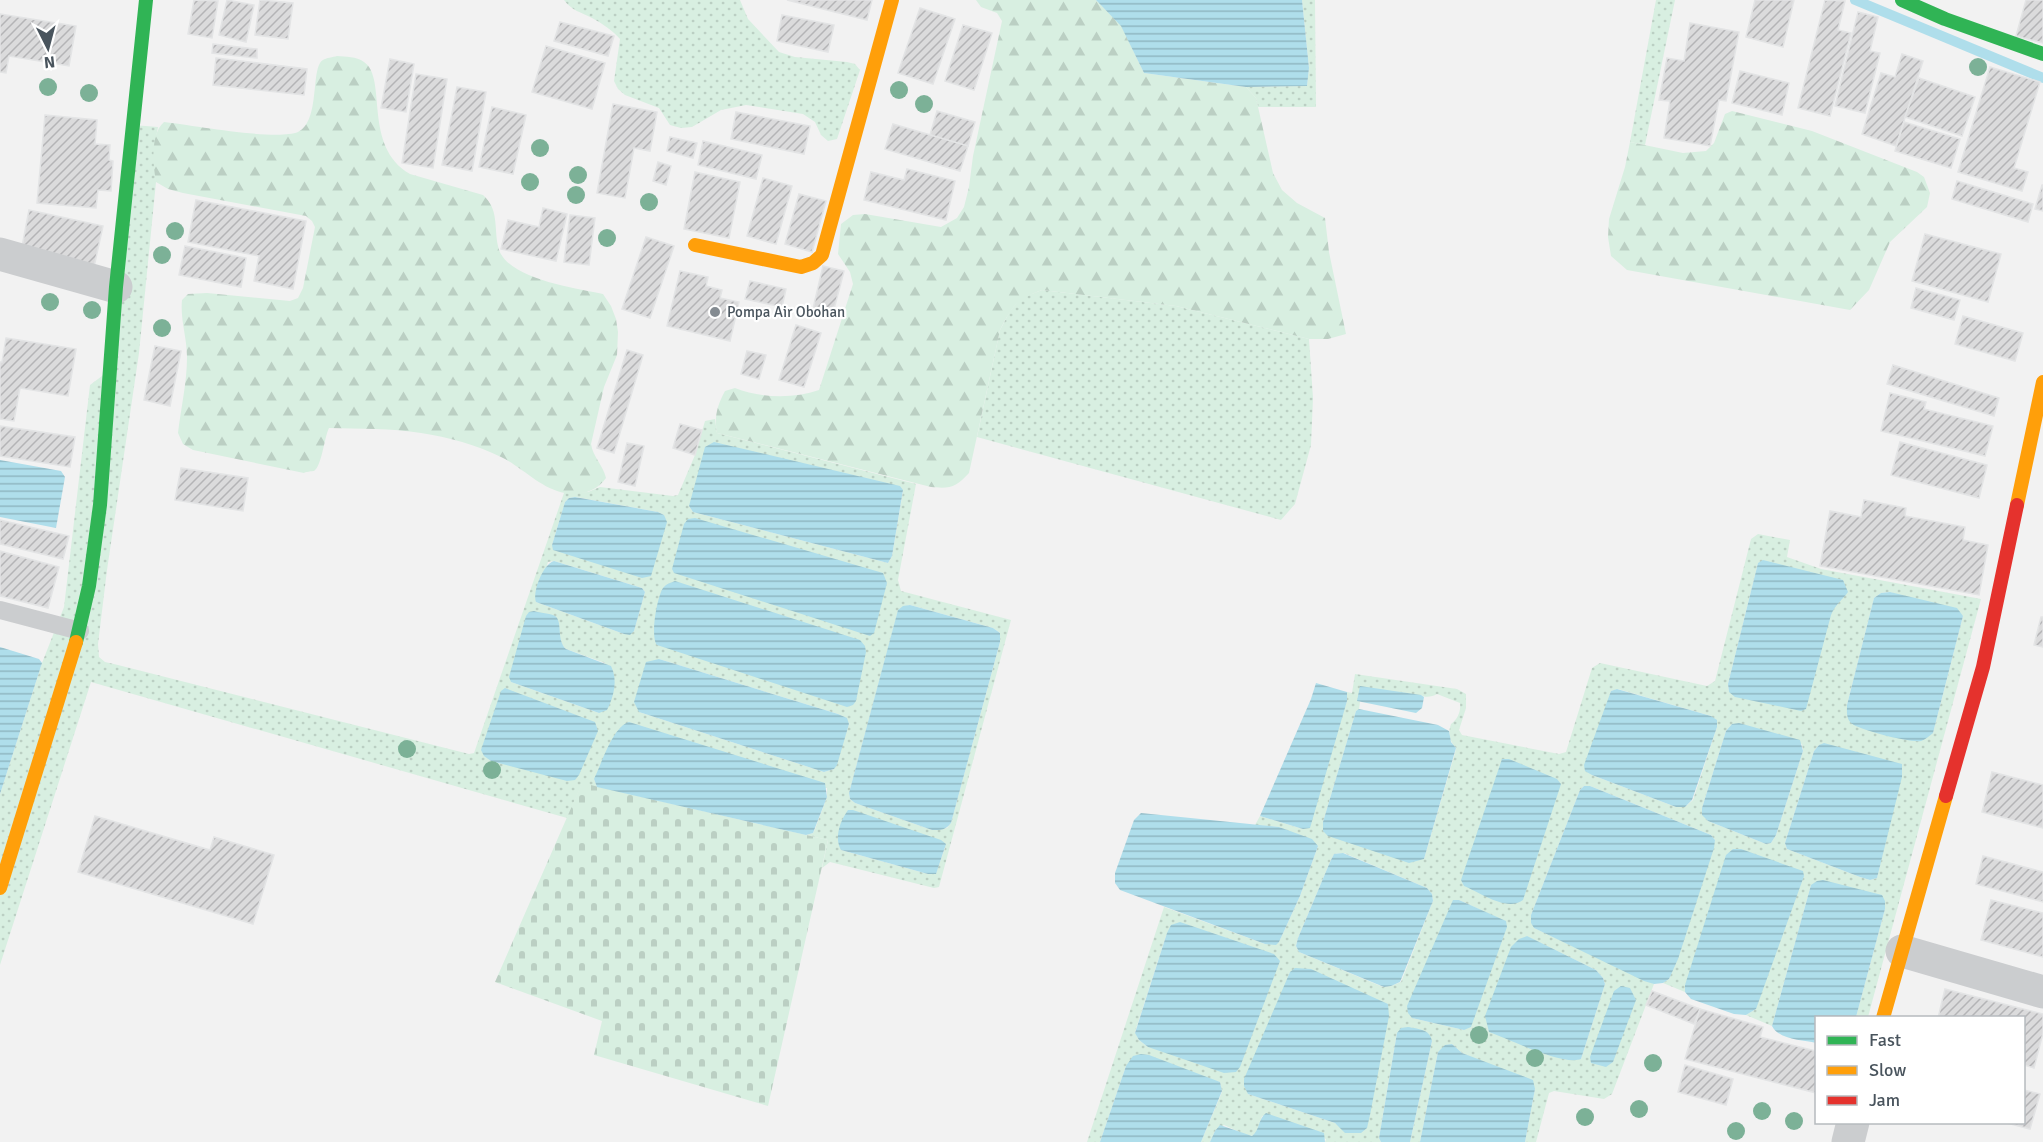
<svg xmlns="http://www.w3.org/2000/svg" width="2043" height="1142" viewBox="0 0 2043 1142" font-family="Signika,sans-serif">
<defs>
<pattern id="grass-dots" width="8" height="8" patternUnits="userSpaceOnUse" patternTransform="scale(1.5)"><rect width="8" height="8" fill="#d8efe1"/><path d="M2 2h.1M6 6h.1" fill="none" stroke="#bbcfc3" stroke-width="1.8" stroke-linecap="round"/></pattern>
<pattern id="forest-firs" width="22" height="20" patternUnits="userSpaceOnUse" patternTransform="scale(1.5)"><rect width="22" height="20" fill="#d8efe1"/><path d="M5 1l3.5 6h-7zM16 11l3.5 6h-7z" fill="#bbcfc3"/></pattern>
<pattern id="cemetery-stones" width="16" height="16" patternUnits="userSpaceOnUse" patternTransform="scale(1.5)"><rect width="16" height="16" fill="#d8efe1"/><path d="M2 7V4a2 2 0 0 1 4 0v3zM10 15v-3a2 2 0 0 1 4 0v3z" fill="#bbcfc3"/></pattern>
<pattern id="water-rules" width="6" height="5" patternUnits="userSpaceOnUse" patternTransform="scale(1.5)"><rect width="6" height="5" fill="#afdeeb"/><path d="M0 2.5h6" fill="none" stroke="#90b7c2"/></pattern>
<pattern id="building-hatch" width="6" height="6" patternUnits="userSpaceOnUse" patternTransform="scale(1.5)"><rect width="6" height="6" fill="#dbdbdc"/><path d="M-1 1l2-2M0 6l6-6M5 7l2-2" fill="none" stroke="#b4b4b6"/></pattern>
</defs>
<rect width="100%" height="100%" fill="#f2f2f2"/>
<g fill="url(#grass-dots)" fill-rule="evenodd">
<path d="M564,0H740L748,19L779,52L795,57L847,62L855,64L860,70L837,139L828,141L821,135L815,122L803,114L746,105L721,110L692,127L681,128L670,125L659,108L625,95L618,89L614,81L620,39C612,30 603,24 592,18C581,12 572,11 564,0Z"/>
<path d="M1302,0H1315L1316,107H1258L1256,98L1246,87L1307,86L1309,68Z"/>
<path d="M1656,0H1675L1645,145L1630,142Z"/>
<path d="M133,125L158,127L155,143L156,182L139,353L107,570L98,644L99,657L105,662L118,665L469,754L474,753L564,493L588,492L600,487L673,496L678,495L695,455L705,421L715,419L717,433L916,484L898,580L901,591L1011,620L939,887L934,888L830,862L822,868L828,840L806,835L813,833L815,829L827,797V788L594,779L597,787L582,784L567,818L91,682L0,965V794L42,663L64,607L90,385L110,370ZM903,491L892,556L888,563L693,512L689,506ZM576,497L658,512L664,515L552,545L565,502L569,498ZM554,561L642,588L645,592L634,631L624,634L536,602L548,562ZM910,605L993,628L1000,633V642L951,823L947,828L932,830L855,803L850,799L849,793L898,611L903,607ZM558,621C559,631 558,642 566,649L605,663L599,713L511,682ZM659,659L838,714L846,718L849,724L834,769L824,772L639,712ZM945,848L936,873L928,874L841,850Z"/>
<path d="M1042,290L1176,306L1309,339L1313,398L1311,445L1295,504L1281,520L977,437L1000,330L1010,311L1021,298Z"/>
<path d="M1758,534L1790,540L1787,557L1821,569L1981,599L1868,1017H1856L1885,909V901L1811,885L1772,1026L1746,1015L1756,1009L1685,984V992L1663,983L1669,979L1715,840L1711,835L1590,786H1584L1580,790L1531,915V922L1534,928L1654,984L1612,1094L1604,1099L1554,1091L1549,1093L1536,1142H1525L1535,1089L1462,1053L1452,1044L1438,1052L1420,1142H1410L1432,1041L1397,1033L1379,1138L1381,1142H1325L1326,1139L1262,1116L1257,1132L1252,1136L1246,1135L1224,1125L1215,1131L1210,1142H1201L1222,1092L1220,1082L1126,1066L1100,1142H1087L1164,907L1265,944L1279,942L1300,896L1318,846L1279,827L1255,825L1260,816L1303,829L1347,701V692L1352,693L1355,674L1457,689L1466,694V708L1459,730L1462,735L1559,754L1566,752L1592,668L1600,663L1707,686L1715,681L1751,539ZM1758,563L1842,599L1835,605L1830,615L1729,692L1728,684ZM1890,592L1963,616L1933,733L1847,714V705L1874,598L1881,593ZM1618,689L1711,716L1717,727L1693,800L1685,807H1676L1592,775L1611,691ZM1437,694L1460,703C1461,711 1458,719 1451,724C1448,733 1449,741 1456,748L1455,753L1424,859L1323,831V822L1356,711L1359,709L1360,702L1358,701L1421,695C1425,698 1432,697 1437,694ZM1732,724L1802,744L1803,751L1776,835L1771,843L1766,844L1708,821L1703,815L1702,808L1726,731ZM1819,745L1902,769L1877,878L1870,880L1860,877L1787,849L1785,843L1814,751ZM1344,853L1427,888L1432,894L1433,901L1401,982L1391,986L1383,987L1299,952L1296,946L1298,938L1330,862L1334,854ZM1459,900L1506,922V927L1464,1030L1412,1018ZM1167,933L1148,1047L1139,1040L1135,1032ZM1526,936L1596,970L1603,978L1605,984L1581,1059ZM1290,972L1341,1128L1335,1123L1248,1094Z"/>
</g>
<g fill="url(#forest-firs)">
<path d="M976,0H1096L1121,25L1144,73L1246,87L1256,98L1273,173L1282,190L1297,203L1325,218L1329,252L1346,334L1328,339H1309L1176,306L1042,290C1016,300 1013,305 1000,330L969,473C956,487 951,489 931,487L717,433C714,417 717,406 725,391L735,388C760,398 793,399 819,390L853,284L850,272L838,254L841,224L853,215L865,214L941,227L957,218L964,207L969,187L973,156L1002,21L997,13L981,7Z"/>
<path d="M337,56C346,57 356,56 364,62C388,78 362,146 410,174L483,195C499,209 494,227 498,246C504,279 575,288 603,294L611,306L616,319L618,332L617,355L604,387L591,444C593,457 603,465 606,478C596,492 582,495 565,493C541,489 522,467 501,457C477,445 448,437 421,433C392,428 359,429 329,428C324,438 322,466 314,471C313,471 304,472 304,473L193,450L183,444L178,433C181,408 187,382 187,357C187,337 180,320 182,300L188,294L207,293L290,301L298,298L303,288L315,227L312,221L306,216L183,193L168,189L156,182C153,165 150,134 164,122C192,125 276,141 298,132C321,121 310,67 323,60C326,58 333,57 337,56Z"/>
<path d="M1732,111L1812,131L1917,172L1924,177L1930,193L1927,207L1890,242L1869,290L1850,310L1627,270L1611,256L1608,237L1609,219L1625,167L1630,142L1683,153L1706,151L1714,143L1725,114Z"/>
</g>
<path fill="url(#cemetery-stones)" d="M582,783L828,840L768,1106L594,1055L602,1021L495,982Z"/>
<g fill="url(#water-rules)">
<path d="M1096,0H1302L1309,68L1307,86L1246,87L1144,73L1121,26Z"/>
<path d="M714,442L900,486L903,490L892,556L888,563L693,512L689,506L705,447Z"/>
<path d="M0,460L61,471L65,477L56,528L0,517Z"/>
<path d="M575,497L658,512L664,515L667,522L651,576L642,578L553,550L552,545L565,502L569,498Z"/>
<path d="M695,518L883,573L887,583L874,633L870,636L674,573L672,569L684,524L688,519Z"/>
<path d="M1763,560L1843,580L1848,592C1842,600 1835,605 1831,615L1806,709L1801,711L1735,697L1729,692L1728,684L1758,563Z"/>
<path d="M554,561L642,588L645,592L634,631L630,635L624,634L536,602C532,592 543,564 554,561Z"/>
<path d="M675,581L860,640L865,646L866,652L856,701L853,705L847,707L657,645C650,637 657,597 663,588C666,584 670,583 675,581Z"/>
<path d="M1890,592L1957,608L1963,616L1933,733C1929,736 1925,740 1921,741C1911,743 1858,730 1851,723C1846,718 1847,711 1847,705L1874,598L1881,593Z"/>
<path d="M910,605L993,628L1000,633V642L951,823C946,830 941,830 932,830L855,803L850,799L849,793L898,610L903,606Z"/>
<path d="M534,611C540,613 550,613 555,616C563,621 556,640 566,649L611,666C618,680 614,696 607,710L599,713L511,682L509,677L526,616L529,612Z"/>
<path d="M0,647L39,659L42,663L0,794Z"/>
<path d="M659,659L838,714L847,718L849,724L837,765L834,769L824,772L639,712L634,702L646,662Z"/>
<path d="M1316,683L1347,692V701L1310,828L1303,829L1260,816L1311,699Z"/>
<path d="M1360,686L1421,695L1424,697L1422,708L1416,713L1357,701Z"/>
<path d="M505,688L595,722L598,731L579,775L575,780L567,781L491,761L484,756L481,750L501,691Z"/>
<path d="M1617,689L1711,716L1717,720V727L1692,800L1685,807H1676L1592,775L1585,771L1584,765L1611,691Z"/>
<path d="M1359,709L1438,725L1449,731L1451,742L1456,748L1424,859L1409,863L1328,836L1323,831V822L1356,711Z"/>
<path d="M629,722L825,783L827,797L813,833L806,835L597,787L594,779C601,765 613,726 629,722Z"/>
<path d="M1739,723L1800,740L1803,751L1776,835L1771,843L1766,844L1708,821L1702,815V808L1726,731L1732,724Z"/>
<path d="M1824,743L1902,764V777L1877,878L1870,880L1860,877L1787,849L1785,843L1814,751L1819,745Z"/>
<path d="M1502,759H1509L1557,779L1561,784L1523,900C1507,912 1481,893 1464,886L1461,880Z"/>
<path d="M1584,786H1590L1711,835L1715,840L1714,848L1678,959L1669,979L1663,983L1654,984L1644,981L1534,928L1531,923V915L1580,790Z"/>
<path d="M848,810H853L941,840L946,844L936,874H928L841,850C834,838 840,821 848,810Z"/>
<path d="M1141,813L1279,827L1312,839L1318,846L1300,896L1279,942L1276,945L1265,944L1120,890L1115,883V873L1134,820Z"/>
<path d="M1733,849H1741L1803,871L1804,876L1756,1009L1746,1015L1734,1014L1691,999L1685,992V985L1726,855Z"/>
<path d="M1343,853L1427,888L1432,894L1433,901L1400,982L1391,986L1384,987L1299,952L1296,946L1298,938L1330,862L1334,854Z"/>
<path d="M1823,880L1882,895L1885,901V909L1856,1017L1816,1018V1043C1803,1040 1779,1040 1772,1026L1811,885L1817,881Z"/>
<path d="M1453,900H1459L1506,921L1507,927L1471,1027L1464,1030L1412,1018L1408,1013L1407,1006Z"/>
<path d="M1180,922L1274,954L1280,961L1240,1067L1236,1072L1224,1073L1148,1047L1139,1040L1135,1033L1167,933L1171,925Z"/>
<path d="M1527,936L1596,970L1603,978L1605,984L1581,1059C1563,1066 1509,1039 1489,1032L1485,1016L1511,947L1519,939Z"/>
<path d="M1295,968L1311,969L1388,1004L1389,1016L1370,1115L1367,1128L1361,1133H1345L1335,1123L1248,1094L1244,1086V1079L1290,972Z"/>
<path d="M1621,986L1630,988L1636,1000L1613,1062L1606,1067L1591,1063L1590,1057L1614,991Z"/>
<path d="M1408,1027C1418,1029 1430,1029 1432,1041L1410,1142H1381L1379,1138L1397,1033L1401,1028Z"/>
<path d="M1452,1044L1462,1053L1533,1080L1535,1089L1525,1142H1420L1438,1052L1445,1045Z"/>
<path d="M1141,1054L1149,1055L1220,1082L1222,1091L1201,1142H1100L1126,1066L1133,1056Z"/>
<path d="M1266,1113L1324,1133L1325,1142H1210L1215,1131L1220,1125L1252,1136C1260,1130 1258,1119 1266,1113Z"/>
</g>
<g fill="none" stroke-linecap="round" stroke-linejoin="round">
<path stroke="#afdeeb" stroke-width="10" d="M1855,0L2043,78"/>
</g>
<g fill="url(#building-hatch)" stroke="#e3e4e5" stroke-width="1.5">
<path d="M194,0L218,1L212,38L188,34Z"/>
<path d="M227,0L254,5L246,42L219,35Z"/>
<path d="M260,0L293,3L288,39L255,35Z"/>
<path d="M787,0H872L867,20Z"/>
<path d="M1755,0H1794L1783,47L1746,37Z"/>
<path d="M1825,0L1845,1L1838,30L1851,33L1830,116L1798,108Z"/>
<path d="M2026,0H2043V43L2016,36Z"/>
<path d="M920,8L955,19L933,84L898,73Z"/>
<path d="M1858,12L1878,17L1870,51L1880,53L1865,113L1835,106Z"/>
<path d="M0,14L76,26L69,66L9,56L6,73L0,72Z"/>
<path d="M782,15L834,25L828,52L777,41Z"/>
<path d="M560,22L614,36L608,56L554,41Z"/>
<path d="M1690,23L1739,32L1726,101L1719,100L1710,146L1664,138L1670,101L1659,100L1667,58L1684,61Z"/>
<path d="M963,25L992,33L974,90L945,81Z"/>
<path d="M213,44L257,49V58L212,53Z"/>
<path d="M546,46L605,63L592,109L532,92Z"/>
<path d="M1902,54L1923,61L1896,146L1862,134L1881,73L1895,77Z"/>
<path d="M216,58L307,69L304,95L213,85Z"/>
<path d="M390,59L414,64L406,112L381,108Z"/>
<path d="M1990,67L2040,82L2014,168L2028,172L2022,191L1958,172Z"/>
<path d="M1740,71L1789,83L1782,115L1732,103Z"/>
<path d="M416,74L447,79L433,168L402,163Z"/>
<path d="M1919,78L1975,97L1962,136L1905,117Z"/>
<path d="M457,87L486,92L472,171L442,165Z"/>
<path d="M613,104L657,112L650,151L634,148L625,198L597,193Z"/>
<path d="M492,107L526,115L513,174L479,167Z"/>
<path d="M937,111L975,122L968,146L930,135Z"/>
<path d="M736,112L810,126L804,154L731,139Z"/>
<path d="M45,115L97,120L95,144L110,145L109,160L113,161L111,191L98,190L96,208L37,203Z"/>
<path d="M1904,122L1960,139L1951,168L1895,151Z"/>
<path d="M893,124L968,146L960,171L885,149Z"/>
<path d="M670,137L697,143L693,158L667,151Z"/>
<path d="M703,141L762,155L756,179L698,165Z"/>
<path d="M658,162L671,166L666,185L653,181Z"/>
<path d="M907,169L955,181L946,220L864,200L871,172L904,180Z"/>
<path d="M695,172L740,182L729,238L684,229Z"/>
<path d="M763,178L792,186L776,244L747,236Z"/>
<path d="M1957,181L2033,204L2028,222L1952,199Z"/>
<path d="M2042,185H2043V211L2035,209Z"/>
<path d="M799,194L826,201L812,252L785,244Z"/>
<path d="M196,200L306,221L293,289L254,281L259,256L188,242Z"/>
<path d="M543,208L567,214L556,261L501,249L508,220L539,227Z"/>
<path d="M29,210L103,226L94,267L21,252Z"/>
<path d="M570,215L595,218L589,265L564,262Z"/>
<path d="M1925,234L2001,254L1988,302L1912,281Z"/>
<path d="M646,237L674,246L650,318L622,309Z"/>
<path d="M185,246L246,258L241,287L179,275Z"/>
<path d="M823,266L844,271L832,317L812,313Z"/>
<path d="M680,271L708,277L706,286L722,290L720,298L739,302L730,341L667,326Z"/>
<path d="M750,281L786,289L782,307L745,299Z"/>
<path d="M1916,288L1960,300L1954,320L1911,308Z"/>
<path d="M1963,316L2023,333L2015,361L1955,344Z"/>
<path d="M796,325L821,333L804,387L779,380Z"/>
<path d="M6,338L76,349L68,396L20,388L14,421L0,419V362H2Z"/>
<path d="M155,346L181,351L170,406L144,400Z"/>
<path d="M627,350L643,355L614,453L597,448Z"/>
<path d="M747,351L766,355L759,379L741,374Z"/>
<path d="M1893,365L1999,398L1994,416L1887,384Z"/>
<path d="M1890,393L1926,402L1924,409L1993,426L1985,456L1881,431Z"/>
<path d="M680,424L702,430L695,455L673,448Z"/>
<path d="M0,426L75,437L70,467L0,456Z"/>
<path d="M1900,442L1987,465L1979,498L1891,475Z"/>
<path d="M627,443L644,446L635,486L618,482Z"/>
<path d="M181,468L248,478L243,511L175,500Z"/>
<path d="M1864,500L1906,508L1905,516L1965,527L1963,540L1988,545L1979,595L1820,566L1830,511L1861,517Z"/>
<path d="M0,520L69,536L63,559L0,544Z"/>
<path d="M0,551L59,567L48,608L0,596Z"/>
<path d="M2041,617H2043V647L2034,645Z"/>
<path d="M1992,772L2043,785V828L1982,812Z"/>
<path d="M95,816L210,850L214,837L274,855L253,924L78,872Z"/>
<path d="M1983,856L2043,872V902L1976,884Z"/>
<path d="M1991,900L2043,913V957L1981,940Z"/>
<path d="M1945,989L2043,1014V1033L2034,1068L2024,1065V1018H1938Z"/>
<path d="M1652,991L1700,1009L1694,1024L1646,1005Z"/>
<path d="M1700,1009L1763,1027L1760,1037L1816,1051V1093L1685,1059Z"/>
<path d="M1685,1065L1733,1079L1726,1105L1678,1092Z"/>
<path d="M2024,1090L2040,1094L2030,1129L2007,1123L2024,1122Z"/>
</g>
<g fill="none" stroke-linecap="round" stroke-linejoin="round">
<path stroke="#cbcdcf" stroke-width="18" d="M0,610L80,631"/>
<g stroke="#cbcdcf" stroke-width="33">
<path d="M0,254L116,287"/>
<path d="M1902,951L2043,992"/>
<path d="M1848,1142L1853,1122"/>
</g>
<g stroke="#30b455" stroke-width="14">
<path d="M1902,0L1945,19L2043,54"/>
<path d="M76,642L89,586L100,505L116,287L146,0"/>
</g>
<g stroke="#ff9f0a" stroke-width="14">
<path d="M695,245L801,267L813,263L822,255L892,0"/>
<path d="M2017,505L2043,382"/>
<path d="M0,888L76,642"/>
<path d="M1883,1018L1946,796"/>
</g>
<path stroke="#e5322d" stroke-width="14" d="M1946,796L1983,667L2017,505"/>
</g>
<g fill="#7cb197">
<circle cx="1978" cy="67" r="9"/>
<circle cx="48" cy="87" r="9"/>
<circle cx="899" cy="90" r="9"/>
<circle cx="89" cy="93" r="9"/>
<circle cx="924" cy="104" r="9"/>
<circle cx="540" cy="148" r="9"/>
<circle cx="578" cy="175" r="9"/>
<circle cx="530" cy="182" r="9"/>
<circle cx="576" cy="195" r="9"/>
<circle cx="649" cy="202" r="9"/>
<circle cx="175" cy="231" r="9"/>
<circle cx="607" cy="238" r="9"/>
<circle cx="162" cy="255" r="9"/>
<circle cx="50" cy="302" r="9"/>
<circle cx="92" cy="310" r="9"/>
<circle cx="162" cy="328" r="9"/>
<circle cx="407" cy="749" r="9"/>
<circle cx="492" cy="770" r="9"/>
<circle cx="1479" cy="1035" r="9"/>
<circle cx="1535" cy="1058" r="9"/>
<circle cx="1653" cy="1063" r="9"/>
<circle cx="1639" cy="1109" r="9"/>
<circle cx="1762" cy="1111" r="9"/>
<circle cx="1585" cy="1117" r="9"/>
<circle cx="1794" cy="1121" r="9"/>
<circle cx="1736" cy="1131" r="9"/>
</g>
<circle fill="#848b91" stroke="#fff" stroke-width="2" cx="715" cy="312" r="6"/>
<g text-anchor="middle" stroke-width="4.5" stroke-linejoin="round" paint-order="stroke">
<g font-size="15" fill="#49545d" stroke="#fff" text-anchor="start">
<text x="727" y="317">Pompa Air Obohan</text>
</g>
</g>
<rect x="1815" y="1016" width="210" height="108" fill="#ffffff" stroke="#b6bbbe" stroke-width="1.5"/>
<rect x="1827" y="1036" width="30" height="9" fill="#30b455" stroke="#b6bbbe" stroke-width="1.5"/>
<text x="1869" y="1046" font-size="18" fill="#49545d">Fast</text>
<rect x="1827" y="1066" width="30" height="9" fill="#ff9f0a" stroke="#b6bbbe" stroke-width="1.5"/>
<text x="1869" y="1076" font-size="18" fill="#49545d">Slow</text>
<rect x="1827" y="1096" width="30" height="9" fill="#e5322d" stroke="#b6bbbe" stroke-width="1.5"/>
<text x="1869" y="1106" font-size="18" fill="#49545d">Jam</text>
<g transform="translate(48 48) rotate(174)" stroke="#ffffff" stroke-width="4.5" paint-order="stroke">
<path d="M0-4.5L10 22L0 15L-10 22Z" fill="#49545d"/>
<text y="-9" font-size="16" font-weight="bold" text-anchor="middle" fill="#49545d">N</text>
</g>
</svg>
